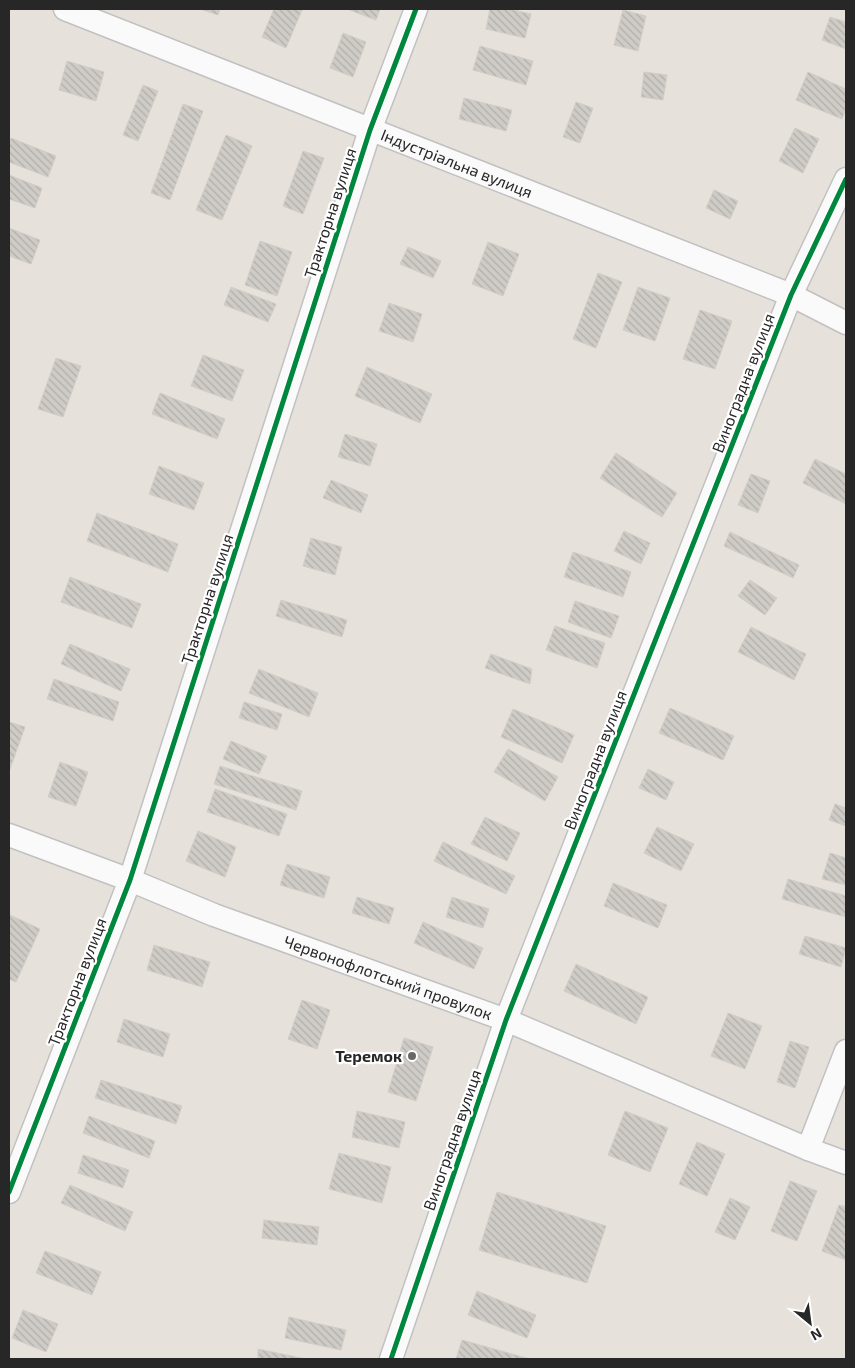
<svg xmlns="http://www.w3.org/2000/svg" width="855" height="1368" viewBox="0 0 855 1368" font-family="'Exo 2',sans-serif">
<defs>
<pattern id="building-back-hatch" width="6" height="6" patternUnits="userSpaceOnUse" patternTransform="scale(1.25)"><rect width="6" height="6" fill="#cfcbc6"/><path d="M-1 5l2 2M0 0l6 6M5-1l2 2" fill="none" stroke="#b2aeaa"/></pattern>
</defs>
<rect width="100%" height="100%" fill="#e7e1db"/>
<g fill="url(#building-back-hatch)" stroke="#d2cdc7">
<path d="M200,9H220L218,15Z"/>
<path d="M274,9H299L302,10L286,48L262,37Z"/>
<path d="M347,9H380L376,20Z"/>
<path d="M490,9H509L531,14L525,38L486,29Z"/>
<path d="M623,10L646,16L638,51L614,45Z"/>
<path d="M830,17L846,22V49L822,40Z"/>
<path d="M343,33L366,42L353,77L330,68Z"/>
<path d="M480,46L533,61L526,85L473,70Z"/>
<path d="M67,61L104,72L96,101L59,90Z"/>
<path d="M644,72L667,75L663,100L641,97Z"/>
<path d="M808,72L846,89V108L842,119L796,100Z"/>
<path d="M143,85L158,91L138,141L123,135Z"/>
<path d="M464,98L512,110L506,131L459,119Z"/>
<path d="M576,102L593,108L580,143L563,137Z"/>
<path d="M183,104L203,111L170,200L151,193Z"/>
<path d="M795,128L819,139L803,173L779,161Z"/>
<path d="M226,135L252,146L222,220L196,210Z"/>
<path d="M11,138L56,156L48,177L9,162V143Z"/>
<path d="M303,151L324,158L303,214L283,206Z"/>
<path d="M9,175L42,188L35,208L9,199Z"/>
<path d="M714,190L738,201L730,219L706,208Z"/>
<path d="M9,228L40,240L31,264L9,256Z"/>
<path d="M260,241L292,252L277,296L245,285Z"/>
<path d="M488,242L519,254L503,296L472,284Z"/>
<path d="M408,247L441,261L433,278L400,264Z"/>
<path d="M598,273L622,282L596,348L573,339Z"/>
<path d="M231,287L276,304L268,322L224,305Z"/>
<path d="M638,287L670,298L655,341L623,330Z"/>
<path d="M389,303L422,314L413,342L379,331Z"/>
<path d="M700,310L732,321L715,369L683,359Z"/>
<path d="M203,355L244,370L232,401L191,386Z"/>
<path d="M56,358L81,366L63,417L38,409Z"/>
<path d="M367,367L432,394L420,423L355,396Z"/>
<path d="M160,393L225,419L217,439L152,414Z"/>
<path d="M345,434L377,444L370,466L338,457Z"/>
<path d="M616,453L677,493L662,517L600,478Z"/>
<path d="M815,459L846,474V504L803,483Z"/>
<path d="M159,466L204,483L194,510L149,494Z"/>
<path d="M751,474L770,481L758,513L738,505Z"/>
<path d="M331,480L368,495L361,513L323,498Z"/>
<path d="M97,513L178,544L168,572L87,541Z"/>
<path d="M624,531L650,543L641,564L614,551Z"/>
<path d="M730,532L799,565L793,578L724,546Z"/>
<path d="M311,538L342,547L335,575L303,566Z"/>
<path d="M573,552L631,572L623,597L564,577Z"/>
<path d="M70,577L141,604L132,628L61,602Z"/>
<path d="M750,580L777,598L765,615L738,596Z"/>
<path d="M281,600L347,620L342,637L276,616Z"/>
<path d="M575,601L619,616L611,638L568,622Z"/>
<path d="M555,626L605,643L597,668L546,650Z"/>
<path d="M751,627L806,654L794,680L738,652Z"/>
<path d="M70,644L130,669L121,691L61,664Z"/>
<path d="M491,654L532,669L530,684L485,668Z"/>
<path d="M259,669L318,693L309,717L249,693Z"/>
<path d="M54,679L119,702L113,721L47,699Z"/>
<path d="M244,702L282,714L277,730L239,718Z"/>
<path d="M670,708L734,736L723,760L659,733Z"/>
<path d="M513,709L574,735L562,763L501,737Z"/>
<path d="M9,722L25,727L9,772Z"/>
<path d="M231,741L267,756L259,774L223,759Z"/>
<path d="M508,749L558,777L545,801L494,772Z"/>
<path d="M60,762L88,772L76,806L48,797Z"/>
<path d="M220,766L302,791L296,810L214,784Z"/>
<path d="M648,769L674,782L666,800L639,788Z"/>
<path d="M215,789L287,814L279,836L207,812Z"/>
<path d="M835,804L846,808V826L829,820Z"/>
<path d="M485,817L520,833L507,861L471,844Z"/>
<path d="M657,827L694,844L681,871L644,853Z"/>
<path d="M198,831L236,847L225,877L186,861Z"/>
<path d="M443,842L515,876L506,894L434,861Z"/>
<path d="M830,853L846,858V885L822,879Z"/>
<path d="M287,864L330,877L324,898L280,885Z"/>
<path d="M788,879L846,896V917L782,899Z"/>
<path d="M613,883L667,905L658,928L604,906Z"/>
<path d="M357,897L394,908L389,924L352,913Z"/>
<path d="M452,897L489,909L483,928L446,917Z"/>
<path d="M10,915L40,929L16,982L9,979V917Z"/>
<path d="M423,922L483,948L474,969L414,943Z"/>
<path d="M805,936L846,948L841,967L799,954Z"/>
<path d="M154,945L210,962L202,987L147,970Z"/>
<path d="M576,964L648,997L636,1024L564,991Z"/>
<path d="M302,1000L330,1010L317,1049L288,1039Z"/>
<path d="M728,1013L762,1026L745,1069L711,1056Z"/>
<path d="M124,1019L170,1034L163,1057L117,1042Z"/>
<path d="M404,1038L433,1047L416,1101L388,1092Z"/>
<path d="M790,1041L809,1047L795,1088L777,1082Z"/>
<path d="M101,1080L182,1106L176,1124L95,1098Z"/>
<path d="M357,1111L405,1122L399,1148L352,1137Z"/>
<path d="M625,1111L668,1128L650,1172L608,1155Z"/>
<path d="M89,1116L155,1141L149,1158L83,1133Z"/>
<path d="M697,1142L725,1154L707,1196L679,1184Z"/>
<path d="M339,1153L391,1167L382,1203L329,1189Z"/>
<path d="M83,1155L129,1170L123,1188L78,1173Z"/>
<path d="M790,1181L817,1191L797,1241L771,1231Z"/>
<path d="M70,1185L133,1212L125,1231L61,1203Z"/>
<path d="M497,1192L606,1226L587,1283L479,1250Z"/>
<path d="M730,1198L750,1207L735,1240L715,1232Z"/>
<path d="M839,1205L846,1207V1260L822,1251Z"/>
<path d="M264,1220L319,1227L317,1245L262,1238Z"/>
<path d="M45,1251L101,1272L92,1295L36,1273Z"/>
<path d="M477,1291L536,1315L527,1338L468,1315Z"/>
<path d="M23,1310L58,1324L46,1352L12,1338Z"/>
<path d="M289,1317L346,1330L341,1350L285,1338Z"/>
<path d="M462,1340L530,1359H456Z"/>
<path d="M258,1349L306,1359H258Z"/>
</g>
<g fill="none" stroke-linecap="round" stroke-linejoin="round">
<g stroke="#c2c1c2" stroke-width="25">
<g id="minor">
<path id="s1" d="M65,9L791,295L846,323"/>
<path id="s2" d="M9,835L130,880L214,915L506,1020L808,1149L846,1163"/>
<path d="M808,1149L846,1051"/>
<path d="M9,1192L130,880L370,130L416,9"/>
<path d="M391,1359L506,1020L791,295L846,179"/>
</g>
</g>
<use href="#minor" stroke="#fbfafa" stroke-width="22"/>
<g stroke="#fff" stroke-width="8">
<g id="cycleway">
<path d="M9,1192L130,880L370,130L416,9"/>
<path d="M391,1359L506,1020L791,295L846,179"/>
</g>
</g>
<use href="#cycleway" stroke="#00873e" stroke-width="5"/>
</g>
<circle fill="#6a6866" stroke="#fff" stroke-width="2" cx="412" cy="1056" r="5"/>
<g text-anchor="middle" stroke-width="4.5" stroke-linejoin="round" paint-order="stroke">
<g font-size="16" fill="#272727" stroke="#fff">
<text dy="6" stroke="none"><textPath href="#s1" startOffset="421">Індустріальна вулиця</textPath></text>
<text transform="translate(330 213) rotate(-72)" y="6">Тракторна вулиця</text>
<text transform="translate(743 383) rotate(-69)" y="6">Виноградна вулиця</text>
<text transform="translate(207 599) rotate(-72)" y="6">Тракторна вулиця</text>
<text transform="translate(595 760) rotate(-69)" y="6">Виноградна вулиця</text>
<text dy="6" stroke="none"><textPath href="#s2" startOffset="405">Червонофлотський провулок</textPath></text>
<text transform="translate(77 982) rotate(-69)" y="6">Тракторна вулиця</text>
<text transform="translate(452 1140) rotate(-71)" y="6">Виноградна вулиця</text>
</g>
<g font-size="16" font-weight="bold" fill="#272727" stroke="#fff" text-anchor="end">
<text x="402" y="1062">Теремок</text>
</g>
</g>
<rect width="855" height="1368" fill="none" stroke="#272727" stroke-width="20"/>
<g transform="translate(810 1323) rotate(151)" stroke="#ffffff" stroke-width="4" paint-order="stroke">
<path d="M0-4L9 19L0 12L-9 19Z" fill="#272727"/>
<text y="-8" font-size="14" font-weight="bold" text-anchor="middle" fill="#272727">N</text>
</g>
</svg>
